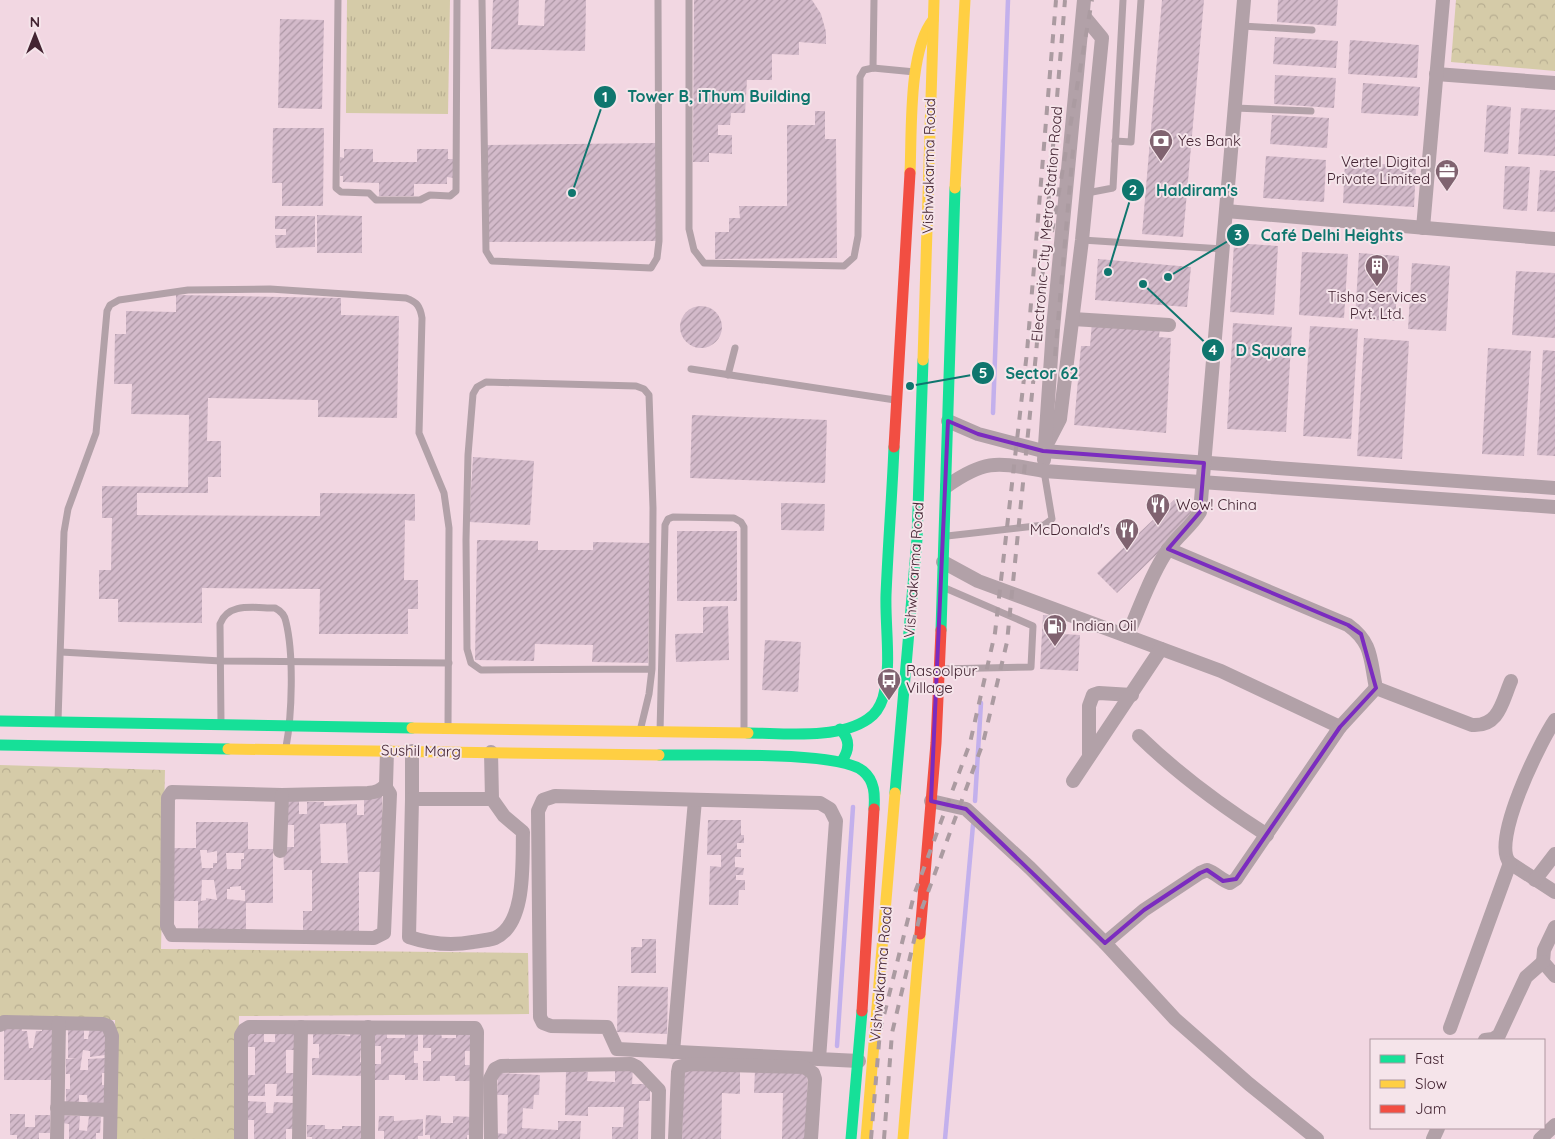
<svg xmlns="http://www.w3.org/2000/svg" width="1555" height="1139" viewBox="0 0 1555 1139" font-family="Quicksand,sans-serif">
<defs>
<pattern id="grass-tufts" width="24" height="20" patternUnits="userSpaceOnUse" patternTransform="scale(1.25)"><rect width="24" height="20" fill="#d5cba8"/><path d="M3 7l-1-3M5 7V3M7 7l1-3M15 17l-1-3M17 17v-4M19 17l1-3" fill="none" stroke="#b8ae91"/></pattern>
<pattern id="park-crowns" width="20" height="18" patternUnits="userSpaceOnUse" patternTransform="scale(1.25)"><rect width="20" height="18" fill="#d5cba8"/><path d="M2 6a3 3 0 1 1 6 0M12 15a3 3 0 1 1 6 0" fill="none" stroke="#b8ae91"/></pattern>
<pattern id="building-hatch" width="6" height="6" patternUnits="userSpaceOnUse" patternTransform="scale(1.25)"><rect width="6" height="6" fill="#d3baca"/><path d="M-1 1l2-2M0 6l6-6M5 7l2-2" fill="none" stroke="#ad97a5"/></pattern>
</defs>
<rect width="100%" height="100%" fill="#f2d7e2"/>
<path fill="url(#grass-tufts)" d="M347,0H450L448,114L346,113Z"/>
<g fill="url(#park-crowns)">
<path d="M1456,0H1555V71L1451,62Z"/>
<path d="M0,765L165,770L161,949L528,953L529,1014L239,1016L237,1139H113L115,1020L0,1019Z"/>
</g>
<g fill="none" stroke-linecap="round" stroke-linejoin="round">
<g stroke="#c3b0ec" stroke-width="4.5">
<path d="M993,413L1008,0"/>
<path d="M975,801L981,703"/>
<path d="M837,1046L853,807"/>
<path d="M945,1139L973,825"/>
</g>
</g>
<g fill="url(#building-hatch)" fill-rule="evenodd">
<path d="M493,0H519L518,25L544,26L545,0H586L585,51L491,49Z"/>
<path d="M694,0H812L821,14L826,32V44L799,42V55L772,54V80H747L745,113H731L730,125H718V135H732V154L709,153V162H693Z"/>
<path d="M1162,0H1204L1183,237L1142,234Z"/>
<path d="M1278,0H1338L1336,26L1277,22Z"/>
<path d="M280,19L324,20L322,109L278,108Z"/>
<path d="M1275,37L1338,41L1336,68L1273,64Z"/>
<path d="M1350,40L1419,45L1417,78L1348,74Z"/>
<path d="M1275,75L1336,78L1334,108L1274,104Z"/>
<path d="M1363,83L1420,87L1418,116L1361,113Z"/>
<path d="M1487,105L1511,107L1508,154L1484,152Z"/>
<path d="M1521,108L1555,110V156L1518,154Z"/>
<path d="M815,111H825V139H836L837,258L715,259V232H729V218H740L739,206H787V125H815Z"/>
<path d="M1272,115L1329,118L1327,148L1270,144Z"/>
<path d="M273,128H324L323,206H282V183H272Z"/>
<path d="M656,143L657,241L488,242L487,145Z"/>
<path d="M344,149H373V162H417V149H448V159H455V178L447,177V184H414V196H379V183L343,182V176H340V157L344,158Z"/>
<path d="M1266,156L1326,160L1324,202L1263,198Z"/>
<path d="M1345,162L1416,166L1414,207L1343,203Z"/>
<path d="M1505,166L1530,167L1527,211L1503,209Z"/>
<path d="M1540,170L1555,171V212L1537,211Z"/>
<path d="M317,215L362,216V253H317Z"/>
<path d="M275,216H315V247L276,248L275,235H286V229H275Z"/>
<path d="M1234,243L1278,246L1274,315L1230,312Z"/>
<path d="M1302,252L1348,254L1344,318L1299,315Z"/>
<path d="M1359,253L1399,256L1395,321L1355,319Z"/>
<path d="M1098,259L1191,267L1187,307L1095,300Z"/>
<path d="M1412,263L1450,266L1446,331L1408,329Z"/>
<path d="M1516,271L1555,273V338L1512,335Z"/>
<path d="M176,295L341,298V315L399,316L397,418L318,417V400L208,398L207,441H221V477H208V493H137V515L320,516V493L415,494V521L405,520L404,580H418V609H408V634H319L320,589L202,588V623L118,622V599H99V570H111L112,518H102V486L188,487L189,415L131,414L132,384H114L115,334H126V311L176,312Z"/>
<circle cx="701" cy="327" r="21"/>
<path d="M1092,322L1160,327L1159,337L1171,338L1166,433L1074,425L1081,346H1090Z"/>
<path d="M1233,323L1292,327L1286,432L1227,429Z"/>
<path d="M1310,326L1358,329L1351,439L1303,436Z"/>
<path d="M1364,338L1409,341L1402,459L1357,456Z"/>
<path d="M1488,348L1531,351L1524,456L1482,454Z"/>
<path d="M1543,350L1555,351V456L1537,455Z"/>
<path d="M692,415L827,420L825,483L690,478Z"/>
<path d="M473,457L534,461L530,525L469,522Z"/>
<path d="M1177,497L1196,516L1117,593L1097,573Z"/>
<path d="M781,503L825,504L824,531L781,530Z"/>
<rect x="677" y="531" width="60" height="70"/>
<path d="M477,540L538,541V550H593V542L650,543L648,663L592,662L593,645L535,644L534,661L475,660Z"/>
<path d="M728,606L729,660L676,662L675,634L703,633V607Z"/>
<path d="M1043,615L1064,616L1063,634L1080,635L1078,671L1040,669Z"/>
<path d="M765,640L801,642L798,692L762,690Z"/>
<path d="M364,795H382V872H359V934H303V911H312V870H284L283,847H294V825H283V799H299V814H307V802H324V806L357,804V815H364ZM346,823L348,863H321L320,824Z"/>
<path d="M708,820H741V835H744V843H737V849H741V857H735V867L744,868L743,875H736V880H745V890H739L738,905H709L710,866L721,867V855H707Z"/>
<path d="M196,822H248V849H273V903H246V930H198V901H174V848H196ZM200,850H207V853L217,851V863H213V868H202ZM226,853H244V859H241V869H227ZM202,880H214L217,900L206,898V900L201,901ZM241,886V890H245V901L227,899V889H230V887Z"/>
<path d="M642,939H656V973H631V947H642Z"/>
<path d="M618,986L668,987L667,1034L617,1032Z"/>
<path d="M4,1025H22V1031H27L29,1048H33L36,1031H42V1025L53,1028V1080H4Z"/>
<path d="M90,1026L106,1029L105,1055L90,1057V1051L83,1050L80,1070H88V1059L106,1058V1073H102V1085H106V1105H88L87,1095H79V1105H66V1089H70V1074H66V1059H77L68,1058V1027H84V1039H88Z"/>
<path d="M247,1030L264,1031V1042H275V1031H297V1050H286V1073H297V1096H276L277,1084H265V1096H247V1075H255V1047H247Z"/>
<path d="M313,1032L350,1036V1033H367L366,1046H361L360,1062H366V1076L312,1075V1058H319V1044H313Z"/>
<path d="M375,1033H387V1038H405V1033H418V1051H414V1063H418V1080H405V1075H389V1080H375V1064H381V1046H375Z"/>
<path d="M423,1034H441L442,1038H456V1034H471L472,1051H465V1065H472V1081H455V1076H440V1081H423V1061H431V1048H423Z"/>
<path d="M615,1066L633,1067L632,1084H650V1101H639L638,1139H612V1127H623L624,1107H588V1116L565,1115L566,1071L588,1072L587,1081L615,1082Z"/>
<path d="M684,1069L740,1071V1094L722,1093L721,1139H682Z"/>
<path d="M755,1070L808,1071L806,1139H782L783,1093H754Z"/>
<path d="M498,1073L540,1075L539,1095H534L533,1109L523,1108L522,1128L558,1130V1121H581L580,1139H495V1133L507,1134L508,1095H497Z"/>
<path d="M246,1101L266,1102V1113H273L274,1102L294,1103L293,1129H286V1139H254V1120H246Z"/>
<path d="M10,1114H25V1127H35V1115H50V1133H39V1139H17V1135H10Z"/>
<path d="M62,1115L80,1116L79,1130L87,1131L89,1116L101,1117L100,1133H96V1139H69V1124L62,1123Z"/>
<path d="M426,1115L441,1116V1123H453V1116L472,1117L471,1135H467V1139H430V1135H425Z"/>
<path d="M379,1116H394V1121L423,1119V1136H418V1139H384V1131H378Z"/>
<path d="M307,1125H325V1129H342V1126H363V1139H312V1137H307Z"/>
</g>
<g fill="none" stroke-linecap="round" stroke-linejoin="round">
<g stroke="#b2a1a8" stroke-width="7">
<path d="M338,0L336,188L341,192L369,193L376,200H420L430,195L450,196L456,191L457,0"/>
<path d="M482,0L486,251L492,261L651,268L657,258L659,241L658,0"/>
<path d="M689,0V229L694,250L704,263L844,266L854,257L858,236L860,77L864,70L873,68L915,72"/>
<path d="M1242,26L1312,30"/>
<path d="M873,68L874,0"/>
<path d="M1235,108L1311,111"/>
<path d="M1115,141L1131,142L1141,0"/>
<path d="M1087,193L1113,188L1123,0"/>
<path d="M1082,240L1223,249"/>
<path d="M691,369L895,400"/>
<path d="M728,375L735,348"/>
<path d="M947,536L1044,525L1052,519L1044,471"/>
<path d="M61,652L221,661L449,663"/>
<path d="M940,669L1031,667L1033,626L945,588"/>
<path d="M58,721L64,532L68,509L96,433L107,311L110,305L119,300L188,290L270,289L406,298C417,302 420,306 422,318L419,433L444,493L449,528L448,728"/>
<path d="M221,723L220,624C228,602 254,608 275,608C281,611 285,615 286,622C294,655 292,715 286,747"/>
<path d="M640,731L649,694L652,669L653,508L649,395L644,389L636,386L486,382L477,387L473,394L468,455L466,540L467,649L471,663L481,670L652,669"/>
<path d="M660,732L665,525L668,519L673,517L734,518L741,522L744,527V731"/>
</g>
<g stroke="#b2a1a8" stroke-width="14">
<path d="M1436,74L1555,83"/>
<path d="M1226,211L1555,239"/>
<path d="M1423,228L1443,0"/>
<path d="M1073,319L1169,325"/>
<path d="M948,421L978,434L1043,451L1555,488"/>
<path d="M1046,446L1060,419L1082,240L1102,38L1083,15"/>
<path d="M1044,460L1053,328L1084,0"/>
<path d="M947,486C987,458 998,463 1044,471L1555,507"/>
<path d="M1168,549L1348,625C1373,643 1370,660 1376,688"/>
<path d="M943,562L978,581L1221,671L1340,727L1376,688L1472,725C1499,727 1502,702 1511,681"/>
<path d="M1127,636C1140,608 1150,576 1167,551C1177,536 1191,527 1200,512L1244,0"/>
<path d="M1555,720C1540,742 1490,843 1510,863L1555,892"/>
<path d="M1139,736C1178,774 1220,805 1267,835"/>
<path d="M412,751V799"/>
<path d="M491,752L492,799H412L409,937C430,944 451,946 473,942C480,941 489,940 495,938C527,924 522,860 523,832L504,816L492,799"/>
<path d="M1089,756V706L1093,695L1099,693L1132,695"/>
<path d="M1073,781L1161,649"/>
<path d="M385,786L390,794L384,933L374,938L172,935L167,926L168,798L172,792L282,795L368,793C376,792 380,791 386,785L387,751"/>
<path d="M931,801L966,809L1030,868L1105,943L1175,1019L1249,1084L1317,1139"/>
<path d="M280,851L282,795"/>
<path d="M1535,880L1555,854"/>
<path d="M1555,927L1544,950L1543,962L1555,976"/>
<path d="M1105,943L1144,910L1200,873L1207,870C1216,873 1221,880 1230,883L1236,879L1340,727"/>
<path d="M0,1025L4,1022L103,1024L108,1026L112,1036L110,1139"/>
<path d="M1450,1028L1510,863"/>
<path d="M1485,1040L1493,1039L1499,1035L1526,977L1543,962"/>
<path d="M673,1052L695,800"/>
<path d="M819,1059L836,821L830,809L820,803L555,796L543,800L538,811L540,1017L543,1023L551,1026L607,1027L617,1049L859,1061"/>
<path d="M57,1108L110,1110"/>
<path d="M57,1139L59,1023"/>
<path d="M241,1139V1035L244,1030L249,1027L475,1028L477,1032L476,1139"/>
<path d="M299,1139L301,1027"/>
<path d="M368,1139V1027"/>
<path d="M491,1139L490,1079L495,1069L501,1066L631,1064L637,1067L659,1090L658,1139"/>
<path d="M675,1139L678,1072L679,1067L690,1064L804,1067L813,1073L815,1079L811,1139"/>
<path d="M1433,1139L1438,1128"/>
<path d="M1540,1139L1555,1125"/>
</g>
<g stroke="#16e098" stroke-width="11">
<path d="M941,630L955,188"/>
<path d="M0,721L412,728"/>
<path d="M840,729C850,739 850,749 842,761"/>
<path d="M748,733C783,733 838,740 868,719C876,714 880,707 883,698C892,665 885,629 886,595C888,546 892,496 894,447"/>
<path d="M0,745L228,749"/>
<path d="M659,755C698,756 838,750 863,771C875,781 875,795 874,809"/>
<path d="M895,793L917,539L923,360"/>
<path d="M851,1139L862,1011"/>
</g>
<g stroke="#ffcf43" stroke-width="11">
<path d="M910,173C912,133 908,51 933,20"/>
<path d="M955,188L965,0"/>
<path d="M923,360L934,0"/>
<path d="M412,728L748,733"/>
<path d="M228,749L659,755"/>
<path d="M866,1139L895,793"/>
<path d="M903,1139L920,934"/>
</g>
<g stroke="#f24e42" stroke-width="11">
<path d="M894,447L910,173"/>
<path d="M920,934L936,743L941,630"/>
<path d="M862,1011L874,809"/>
</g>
<g stroke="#ab9ba1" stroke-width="4" stroke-dasharray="9 9" stroke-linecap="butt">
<path d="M1052,232L1092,0"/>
<path d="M1055,356L1073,149"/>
<path d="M871,1139L880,1031L914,895L970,743L995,633L1027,352L1056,0"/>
<path d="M884,1139L892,1033L921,911L983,743L1007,642L1036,354L1065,0"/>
</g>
</g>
<path fill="none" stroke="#7b2cbf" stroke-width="4" stroke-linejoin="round" d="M948,421L978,434L1043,451L1204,463L1200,512L1168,549L1348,625L1361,634L1376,688L1340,727L1236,879L1223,881L1207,870L1200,873L1144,910L1105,943L966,809L931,801Z"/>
<defs>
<g id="bank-pin" transform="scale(1.25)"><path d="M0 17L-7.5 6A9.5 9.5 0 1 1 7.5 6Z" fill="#806370" stroke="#f5e4ea"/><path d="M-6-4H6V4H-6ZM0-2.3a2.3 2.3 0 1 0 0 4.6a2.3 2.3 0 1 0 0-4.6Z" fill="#fff"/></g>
<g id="office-pin" transform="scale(1.25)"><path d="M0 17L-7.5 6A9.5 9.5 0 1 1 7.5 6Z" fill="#806370" stroke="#f5e4ea"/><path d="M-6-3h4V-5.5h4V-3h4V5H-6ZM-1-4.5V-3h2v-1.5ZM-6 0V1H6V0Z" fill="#fff"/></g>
<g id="building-pin" transform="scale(1.25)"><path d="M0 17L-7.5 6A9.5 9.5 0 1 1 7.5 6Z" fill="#806370" stroke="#f5e4ea"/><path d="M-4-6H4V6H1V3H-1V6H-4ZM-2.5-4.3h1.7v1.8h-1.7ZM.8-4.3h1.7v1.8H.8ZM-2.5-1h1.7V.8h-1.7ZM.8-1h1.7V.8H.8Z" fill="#fff"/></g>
<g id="restaurant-pin" transform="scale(1.25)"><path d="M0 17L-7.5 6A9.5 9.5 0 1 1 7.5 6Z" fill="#806370" stroke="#f5e4ea"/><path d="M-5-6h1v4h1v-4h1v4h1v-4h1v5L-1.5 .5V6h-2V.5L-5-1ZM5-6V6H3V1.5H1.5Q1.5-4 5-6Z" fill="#fff"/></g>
<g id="fuel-pin" transform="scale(1.25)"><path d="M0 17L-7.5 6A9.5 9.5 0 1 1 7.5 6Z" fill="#806370" stroke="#f5e4ea"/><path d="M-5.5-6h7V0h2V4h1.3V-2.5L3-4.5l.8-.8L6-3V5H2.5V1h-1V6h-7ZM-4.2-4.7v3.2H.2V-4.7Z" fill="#fff"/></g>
<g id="bus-pin" transform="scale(1.25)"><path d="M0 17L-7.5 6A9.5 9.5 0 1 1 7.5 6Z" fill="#806370" stroke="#f5e4ea"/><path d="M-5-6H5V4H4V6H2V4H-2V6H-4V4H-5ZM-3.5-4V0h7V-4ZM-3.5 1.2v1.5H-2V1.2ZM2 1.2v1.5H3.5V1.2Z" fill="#fff"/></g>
</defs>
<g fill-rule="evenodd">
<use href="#bank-pin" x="1161" y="141"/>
<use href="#office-pin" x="1447" y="171"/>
<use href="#building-pin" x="1377" y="266"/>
<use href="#restaurant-pin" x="1158" y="505"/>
<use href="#restaurant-pin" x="1127" y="530"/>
<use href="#fuel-pin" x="1055" y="626"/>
<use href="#bus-pin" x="889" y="680"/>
</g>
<g text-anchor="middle" stroke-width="4" stroke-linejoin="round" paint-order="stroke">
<g font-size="15" fill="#432432" stroke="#f5e4ea" text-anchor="start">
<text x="1178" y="146">Yes Bank</text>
<text x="1430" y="167" text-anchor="end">Vertel Digital<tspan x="1430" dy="17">Private Limited</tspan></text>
<text x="1377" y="302" text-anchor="middle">Tisha Services<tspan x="1377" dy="17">Pvt. Ltd.</tspan></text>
<text x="1176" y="510">Wow! China</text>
<text x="1110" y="535" text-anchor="end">McDonald's</text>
<text x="1072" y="631">Indian Oil</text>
<text x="906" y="676">Rasoolpur<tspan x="906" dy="17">Village</tspan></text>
</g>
<g font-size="15" fill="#432432" stroke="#f5e4ea">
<text transform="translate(929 166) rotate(-89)" y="5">Vishwakarma Road</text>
<text transform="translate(1047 224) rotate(-85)" y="5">Electronic City Metro Station Road</text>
<text transform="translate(914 570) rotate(-86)" y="5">Vishwakarma Road</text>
<text transform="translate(421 751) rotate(1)" y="5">Sushil Marg</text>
<text transform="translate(881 974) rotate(-85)" y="5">Vishwakarma Road</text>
</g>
</g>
<path fill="none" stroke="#0f766e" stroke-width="2" d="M572 193L605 97M1108 272L1133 190M1168 277L1238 235M1143 284L1213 350M910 386L983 373"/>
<g fill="#0f766e" stroke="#f5e4ea" stroke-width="2">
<circle cx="572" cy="193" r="5"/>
<circle cx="1108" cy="272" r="5"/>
<circle cx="1168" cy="277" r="5"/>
<circle cx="1143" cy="284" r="5"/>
<circle cx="910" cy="386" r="5"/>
<circle cx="605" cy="97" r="12"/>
<circle cx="1133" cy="190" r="12"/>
<circle cx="1238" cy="235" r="12"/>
<circle cx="1213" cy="350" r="12"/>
<circle cx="983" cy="373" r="12"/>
</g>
<g font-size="15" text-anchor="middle" font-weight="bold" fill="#fff">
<text x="605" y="102">1</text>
<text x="1133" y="195">2</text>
<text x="1238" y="240">3</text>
<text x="1213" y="355">4</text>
<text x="983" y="378">5</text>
</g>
<g font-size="16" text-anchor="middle" font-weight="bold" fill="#0f766e" stroke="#f5e4ea" stroke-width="4" stroke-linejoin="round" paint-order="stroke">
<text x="719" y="102">Tower B, iThum Building</text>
<text x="1197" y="196">Haldiram's</text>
<text x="1332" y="241">Café Delhi Heights</text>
<text x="1271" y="356">D Square</text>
<text x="1042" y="379">Sector 62</text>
</g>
<rect x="1370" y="1039" width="175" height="90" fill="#f5e4ea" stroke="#ae97a0"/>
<rect x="1380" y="1055" width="25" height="8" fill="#16e098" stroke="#ae97a0"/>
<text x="1415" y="1064" font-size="15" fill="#432432">Fast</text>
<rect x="1380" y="1080" width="25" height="8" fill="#ffcf43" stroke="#ae97a0"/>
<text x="1415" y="1089" font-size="15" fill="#432432">Slow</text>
<rect x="1380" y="1105" width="25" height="8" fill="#f24e42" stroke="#ae97a0"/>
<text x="1415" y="1114" font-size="15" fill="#432432">Jam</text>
<g transform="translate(35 35)" stroke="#f5e4ea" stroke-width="4" paint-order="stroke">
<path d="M0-4L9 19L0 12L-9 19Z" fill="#432432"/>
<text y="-8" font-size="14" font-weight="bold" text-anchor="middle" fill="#432432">N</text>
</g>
</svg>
